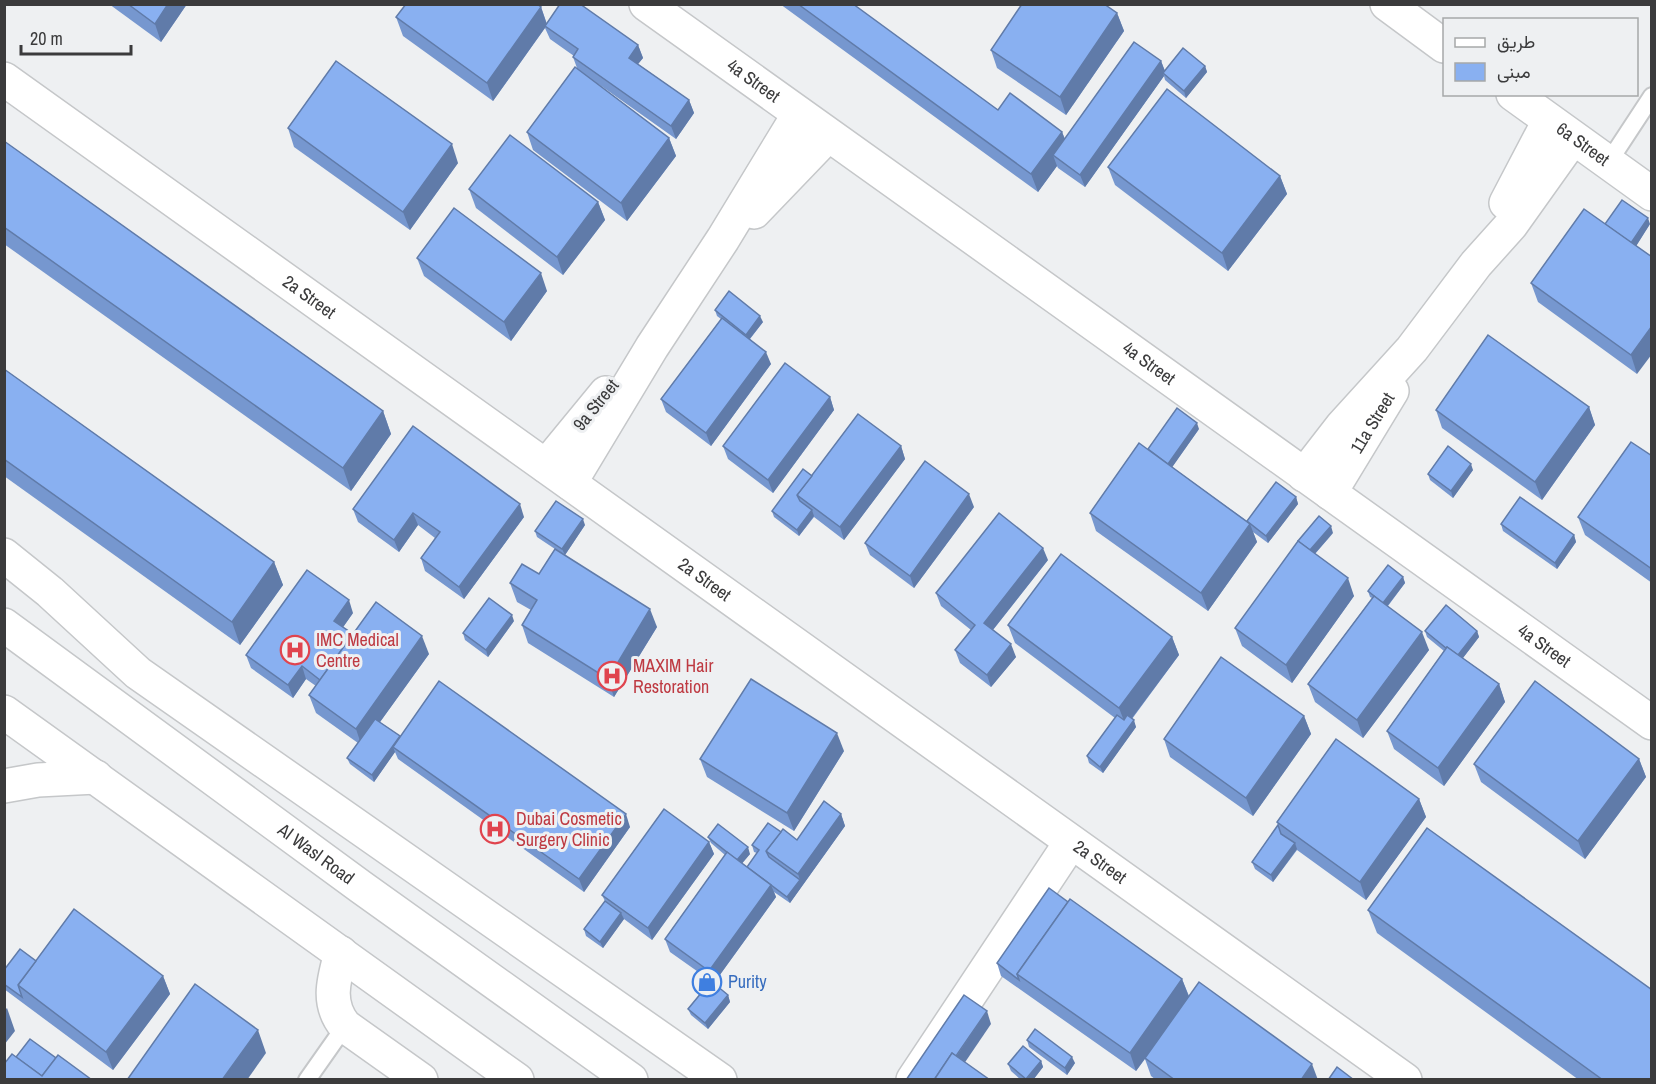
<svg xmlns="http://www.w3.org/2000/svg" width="1656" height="1084" viewBox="0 0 1656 1084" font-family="'Archivo Narrow',Vazirmatn,sans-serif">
<rect width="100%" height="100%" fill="#eef0f2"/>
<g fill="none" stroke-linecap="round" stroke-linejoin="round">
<g stroke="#c5c7c9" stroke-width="20">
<g id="lane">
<path d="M1608,163L1652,96"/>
<path d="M307,1080L345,1026"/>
</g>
</g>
<g stroke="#c5c7c9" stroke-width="36">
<g id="street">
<path id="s1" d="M646,4L1652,723"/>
<path d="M1387,4L1444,46"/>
<path id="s2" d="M4,79L1405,1080"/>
<path id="s3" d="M1513,94L1652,194"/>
<path d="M1506,203L1549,121"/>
<path d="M754,212L828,135"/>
<path d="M546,466L606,393"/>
<path d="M1304,475L1342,426L1412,349L1476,264L1511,225L1573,138"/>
<path d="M570,483L652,347L723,239L799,114"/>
<path id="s4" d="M1330,493L1392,391"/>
<path d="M4,555L50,592L138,673L720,1080"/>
<path d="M4,786L38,780L96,777"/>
<path d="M341,953C334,979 326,1003 345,1026L421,1080"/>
<path d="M913,1080L1071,842"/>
</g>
</g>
<g stroke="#c5c7c9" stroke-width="36">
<g id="primary">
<path id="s5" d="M4,625L361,887L631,1080"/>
<path d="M4,712L517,1080"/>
</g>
</g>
<use href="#lane" stroke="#fff" stroke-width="16"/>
<use href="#street" stroke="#fff" stroke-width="33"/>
<use href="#primary" stroke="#fff" stroke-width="33"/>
</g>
<g fill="#7697cf">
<path d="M109,4H187L161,42Z"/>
<path d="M780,4H858L856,7L998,110L1062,132L1065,139L1161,61L1165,71L1205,66L1207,72L1186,98L1165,80L1164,76L1085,187L1058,168L1057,166L1038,192Z"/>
<path d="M541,7L547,24L638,45L643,58L638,64L689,100L694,113L676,139L597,83L669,138L676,156L627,221L533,150L527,132L577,68L573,57L574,56L550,39L545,28L493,101L403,36L396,17Z"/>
<path d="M1117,13L1124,31L1066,115L997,68L991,50Z"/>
<path d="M288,128L458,163L410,230L294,147Z"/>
<path d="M4,141L383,411L391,434L351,491L4,244Z"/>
<path d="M1108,167L1280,176L1287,194L1228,271L1115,185Z"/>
<path d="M469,189L598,202L605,220L563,275L476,208Z"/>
<path d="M1650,224L1636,246L1637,374L1538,302L1531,283Z"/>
<path d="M417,258L547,291L511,341L424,276Z"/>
<path d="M715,310L763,322L750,339L771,364L711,446L666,412L661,399L721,319L717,316Z"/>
<path d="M4,369L274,562L283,585L240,645L4,476Z"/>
<path d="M830,397L834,410L773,493L728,459L723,446Z"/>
<path d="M1589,407L1595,425L1542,500L1442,428L1436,410Z"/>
<path d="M1199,429L1172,467L1247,521L1296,497L1298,504L1268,543L1253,532L1257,542L1208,611L1096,531L1090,513Z"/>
<path d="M901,446L905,459L844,540L814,517L799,536L774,517L772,511L812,476Z"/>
<path d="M1652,456V583L1585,535L1578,517Z"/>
<path d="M1473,470L1453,498L1430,480L1428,474Z"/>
<path d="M974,507L914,588L870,555L865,543Z"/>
<path d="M353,509L524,517L464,599L425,571L421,558L435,538L418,525L399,552L358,522Z"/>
<path d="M1501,524L1574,535L1576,542L1557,569L1503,531Z"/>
<path d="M585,525L565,555L657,627L614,697L528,643L522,625L531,610L517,602L510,583L539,574L555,549L537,537L535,531Z"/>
<path d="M1333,533L1315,554L1354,596L1292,683L1242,646L1235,628Z"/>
<path d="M1048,560L993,630L1016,657L991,687L960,663L955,650L971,630L941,606L936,593Z"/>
<path d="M1403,577L1405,583L1388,606L1429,650L1363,738L1315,702L1308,684L1372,598L1370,597L1368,591Z"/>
<path d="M353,613L343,627L353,634L429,654L380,722L400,736L630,827L584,892L398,759L395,752L374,782L350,764L347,758L358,743L316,713L309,695L316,686L306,679L293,698L251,668L246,655Z"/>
<path d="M514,621L488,657L465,640L463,633Z"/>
<path d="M1008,625L1172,637L1179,655L1132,719L1136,727L1103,773L1089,763L1087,756L1115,718L1015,643Z"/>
<path d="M1425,631H1477L1479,637L1463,658L1499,684L1505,702L1444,786L1394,749L1387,731L1444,651L1427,637Z"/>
<path d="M1304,716L1311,734L1253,816L1170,757L1164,739Z"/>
<path d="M844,751L794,831L707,777L700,759Z"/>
<path d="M1639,759L1646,777L1585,859L1481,782L1474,764Z"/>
<path d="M1419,799L1426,817L1366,900L1297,850L1273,882L1255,869L1252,862L1278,825L1277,822Z"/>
<path d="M841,814L845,826L790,903L774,892L776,897L714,983L728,995L730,1002L708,1029L691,1015L688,1009L711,981L670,952L665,939L725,855L711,843L708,837L750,854L742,863L747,867L757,853L754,852L752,845L781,832L797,840Z"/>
<path d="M709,842L714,854L652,940L624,919L603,948L586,936L584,929L605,901L602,895Z"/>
<path d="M1368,910L1652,1080H1579L1377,933Z"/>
<path d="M36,961L163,976L170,994L113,1070L4,989V970Z"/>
<path d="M997,963L1182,979L1189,996L1318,1080H1156L1151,1076L1145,1059L1136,1071L1001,976Z"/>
<path d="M1027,1040L1075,1063L1067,1075L1029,1047Z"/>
<path d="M1041,1061L1043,1067L1033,1080H1021L1011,1071L1008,1064Z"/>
</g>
<g fill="#607ba9">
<path d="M168,4H187L161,42L155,24Z"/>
<path d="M541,7L547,25L493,101L487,83Z"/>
<path d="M1117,13L1124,31L1066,115L1060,97Z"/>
<path d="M638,45L643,58L633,70L629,58Z"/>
<path d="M1161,61L1166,74L1163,73L1164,76L1085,187L1080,175Z"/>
<path d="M1205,66L1207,72L1186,98L1184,91Z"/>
<path d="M689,100L694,113L676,139L671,126Z"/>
<path d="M1062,132L1069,150L1053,155L1057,166L1038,192L1031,174Z"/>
<path d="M669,138L676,156L627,221L621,203Z"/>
<path d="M452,144L458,163L410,230L403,212Z"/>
<path d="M1280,176L1287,194L1228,271L1222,253Z"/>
<path d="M598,202L605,220L563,275L557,257Z"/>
<path d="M1648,218L1650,224L1633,251L1630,245Z"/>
<path d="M541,273L547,291L511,341L504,322Z"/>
<path d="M760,316L763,322L748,341L746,335Z"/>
<path d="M1652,326V354L1637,374L1631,355Z"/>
<path d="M766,352L771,364L711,446L706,433Z"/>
<path d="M830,397L834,410L773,493L768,480Z"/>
<path d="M1589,407L1595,425L1542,500L1535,482Z"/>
<path d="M383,411L391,434L351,491L343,468Z"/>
<path d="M1197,423L1199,429L1166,476L1164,469Z"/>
<path d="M901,446L905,459L844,540L840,527Z"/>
<path d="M1471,464L1473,470L1453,498L1451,491Z"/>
<path d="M969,494L974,507L914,588L910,576Z"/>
<path d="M1296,497L1298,504L1268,543L1266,536Z"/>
<path d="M520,504L524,517L464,599L459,587Z"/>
<path d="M812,510L814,516L799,536L797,530Z"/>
<path d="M413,513L418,525L399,552L394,540Z"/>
<path d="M583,519L585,525L565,555L562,549Z"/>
<path d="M1250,524L1257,542L1208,611L1201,593Z"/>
<path d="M1331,526L1333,533L1311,558L1309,551Z"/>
<path d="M1574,535L1576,542L1557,569L1555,563Z"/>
<path d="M1043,548L1048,560L988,636L984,623Z"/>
<path d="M274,562L283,585L240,645L232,622Z"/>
<path d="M1403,577L1405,583L1385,609L1383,603Z"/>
<path d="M1348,578L1354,596L1292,683L1286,665Z"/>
<path d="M349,600L353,613L339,633L334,621Z"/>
<path d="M650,609L657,627L614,697L608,679Z"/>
<path d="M512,615L514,621L488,657L486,650Z"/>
<path d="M1477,631L1479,637L1459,663L1456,657Z"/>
<path d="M1422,632L1429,650L1363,738L1357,720Z"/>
<path d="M422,636L429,654L362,747L356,729Z"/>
<path d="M1172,637L1179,655L1126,726L1119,708Z"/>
<path d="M1011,644L1016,657L991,687L987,675Z"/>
<path d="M302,666L306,679L293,698L288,685Z"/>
<path d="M1499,684L1505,702L1444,786L1438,768Z"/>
<path d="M1304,716L1311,734L1253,816L1246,798Z"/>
<path d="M1134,720L1136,727L1103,773L1100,767Z"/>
<path d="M837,733L844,751L794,831L787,813Z"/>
<path d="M400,736L393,747L395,752L374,782L372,775Z"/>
<path d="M1639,759L1646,777L1585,859L1578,841Z"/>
<path d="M1419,799L1426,817L1366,900L1360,882Z"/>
<path d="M626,814L630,827L584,892L579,879Z"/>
<path d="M841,814L845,826L790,903L787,897L800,880L798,874Z"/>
<path d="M709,842L714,854L652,940L648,928Z"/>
<path d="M1295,843L1297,849L1273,882L1271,875Z"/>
<path d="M748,847L750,854L740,866L737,860Z"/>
<path d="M771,885L776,897L714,983L709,971Z"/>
<path d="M621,913L624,919L603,948L600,942Z"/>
<path d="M163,976L170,994L113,1070L106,1052Z"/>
<path d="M1182,979L1189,997L1136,1071L1130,1053Z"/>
<path d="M728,995L730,1002L708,1029L705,1023Z"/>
<path d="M7,1008L15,1031L4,1045V1011Z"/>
<path d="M987,1011L991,1024L953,1080H940Z"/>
<path d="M258,1030L266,1053L247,1080H222Z"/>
<path d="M1072,1057L1075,1063L1067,1075L1065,1068Z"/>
<path d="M1041,1061L1043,1067L1033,1080H1026Z"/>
<path d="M1312,1064L1318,1080H1301Z"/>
</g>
<g fill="#89b0f1" stroke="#607ba9" stroke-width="1.5">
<path d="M128,4H168L155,24Z"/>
<path d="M406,4H537L541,7L487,83L396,17Z"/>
<path d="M560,4H580L638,45L629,58L689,100L671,126L573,57L578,49L545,26Z"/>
<path d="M798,4H853L998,110L1010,93L1062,132L1031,174Z"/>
<path d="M1022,4H1104L1117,13L1060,97L991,50Z"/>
<path d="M1134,42L1161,61L1080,175L1053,155Z"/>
<path d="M1183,48L1205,66L1184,91L1163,73Z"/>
<path d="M336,61L452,144L403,212L288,128Z"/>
<path d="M575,67L669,138L621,203L527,132Z"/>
<path d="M1167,89L1280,176L1222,253L1108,167Z"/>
<path d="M510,135L598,202L557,257L469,189Z"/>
<path d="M4,141L383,411L343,468L4,227Z"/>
<path d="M1622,200L1648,218L1631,243L1605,224Z"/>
<path d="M454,208L541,273L504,322L417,258Z"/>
<path d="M1584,209L1652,257V326L1631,355L1531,283Z"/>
<path d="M729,291L760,316L746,335L715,310Z"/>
<path d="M722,318L766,352L706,433L661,399Z"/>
<path d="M1488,335L1589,407L1535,482L1436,410Z"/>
<path d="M785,363L830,397L768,480L723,446Z"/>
<path d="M4,369L274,562L232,622L4,459Z"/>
<path d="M1177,408L1197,423L1168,464L1148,449Z"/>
<path d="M858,414L901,446L840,527L797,495Z"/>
<path d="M413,426L520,504L459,587L421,558L440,532L413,513L394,540L353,509Z"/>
<path d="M1631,442L1652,456V569L1578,517Z"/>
<path d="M1139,443L1250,524L1201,593L1090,513Z"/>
<path d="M1448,446L1471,464L1451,491L1428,474Z"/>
<path d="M925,461L969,494L910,576L865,543Z"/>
<path d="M803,469L812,476L797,495L800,501L812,510L797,530L772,511Z"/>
<path d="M1276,482L1296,497L1266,536L1247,521Z"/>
<path d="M1520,497L1574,535L1555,563L1501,524Z"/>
<path d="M556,501L583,519L562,549L535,531Z"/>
<path d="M999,513L1043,548L984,623L1011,644L987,675L955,650L975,625L936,593Z"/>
<path d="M1319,516L1331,526L1310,550L1298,541Z"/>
<path d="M1298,541L1348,578L1286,665L1235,628Z"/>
<path d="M555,549L650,609L608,679L522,625L537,600L510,583L522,564L539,574Z"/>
<path d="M1061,554L1172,637L1119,708L1008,625Z"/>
<path d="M1388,565L1403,577L1383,603L1368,591Z"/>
<path d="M307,570L349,600L334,621L353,634L320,680L302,666L288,685L246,655Z"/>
<path d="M1374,596L1422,632L1357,720L1308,684Z"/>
<path d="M489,598L512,615L486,650L463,633Z"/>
<path d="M376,602L422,636L356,729L309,695Z"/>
<path d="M1446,605L1477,631L1458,655L1447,647L1446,648L1425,631Z"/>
<path d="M1447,647L1499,684L1438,768L1387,731Z"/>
<path d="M1221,657L1304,716L1246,798L1164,739Z"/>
<path d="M751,679L837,733L787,813L700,759Z"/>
<path d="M439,681L626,814L579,879L393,747Z"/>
<path d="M1535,681L1639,759L1578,841L1474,764Z"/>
<path d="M1117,715L1124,720L1127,715L1134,720L1100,767L1087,756Z"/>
<path d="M375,719L400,736L372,775L347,758Z"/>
<path d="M1336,739L1419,799L1360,882L1277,822Z"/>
<path d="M824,801L841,814L798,874L766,851L783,829L797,840Z"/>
<path d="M664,809L709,842L648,928L602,895Z"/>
<path d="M768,823L781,832L766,851L769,857L800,880L787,897L747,867L759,850L752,845Z"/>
<path d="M718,824L748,847L737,860L708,837Z"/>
<path d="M1278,825L1281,834L1295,843L1271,875L1252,862Z"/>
<path d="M1427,828L1652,990V1080H1603L1368,910Z"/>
<path d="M727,852L771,885L709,971L665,939Z"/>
<path d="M1049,888L1068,902L1017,974L1019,980L997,963Z"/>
<path d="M1070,899L1182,979L1130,1053L1017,974Z"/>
<path d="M605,901L621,913L600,942L584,929Z"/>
<path d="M74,909L163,976L106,1052L18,985Z"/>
<path d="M20,949L36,961L18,985L22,997L4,984V970Z"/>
<path d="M711,981L728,995L705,1023L688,1009Z"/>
<path d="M1199,982L1312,1064L1301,1080H1175L1145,1058Z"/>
<path d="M195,984L258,1030L222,1080H127Z"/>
<path d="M964,995L987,1011L956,1056L952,1053L934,1080H906Z"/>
<path d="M1035,1029L1072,1057L1065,1068L1027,1040Z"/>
<path d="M30,1039L56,1058L42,1076L16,1057Z"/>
<path d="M1023,1046L1041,1061L1026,1079L1008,1064Z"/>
<path d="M952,1053L990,1080H934Z"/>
<path d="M12,1054L42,1076L58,1055L92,1080H4V1064Z"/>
<path d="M1337,1067L1354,1080H1328Z"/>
</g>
<defs>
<g id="hospital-ring" transform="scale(1.5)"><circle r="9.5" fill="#eef0f2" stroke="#e0444e" stroke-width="1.5"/><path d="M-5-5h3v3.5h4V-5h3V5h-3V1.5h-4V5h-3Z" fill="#e0444e"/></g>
<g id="shop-ring" transform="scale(1.5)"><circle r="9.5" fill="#eef0f2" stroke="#3f7fe0" stroke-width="1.5"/><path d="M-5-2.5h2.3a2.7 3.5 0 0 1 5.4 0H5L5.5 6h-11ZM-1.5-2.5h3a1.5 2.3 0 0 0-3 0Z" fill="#3f7fe0"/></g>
</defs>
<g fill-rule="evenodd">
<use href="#hospital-ring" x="295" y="650"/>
<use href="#hospital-ring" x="612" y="676"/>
<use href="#hospital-ring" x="495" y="829"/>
<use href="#shop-ring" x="707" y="982"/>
</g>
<g text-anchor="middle" stroke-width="6" stroke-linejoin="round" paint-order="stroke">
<g font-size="18" fill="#3b3b3c" stroke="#eef0f2">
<text dy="6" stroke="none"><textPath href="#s1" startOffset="132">4a Street</textPath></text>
<text dy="6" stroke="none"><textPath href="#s3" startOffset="86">6a Street</textPath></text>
<text dy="6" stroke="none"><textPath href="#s2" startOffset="375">2a Street</textPath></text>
<text dy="6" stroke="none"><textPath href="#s1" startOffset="618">4a Street</textPath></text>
<text transform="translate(596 405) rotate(-51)" y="6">9a Street</text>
<text dy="6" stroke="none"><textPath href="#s4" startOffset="82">11a Street</textPath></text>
<text dy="6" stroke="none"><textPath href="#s2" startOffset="861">2a Street</textPath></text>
<text dy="6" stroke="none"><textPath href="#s1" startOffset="1104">4a Street</textPath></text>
<text dy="6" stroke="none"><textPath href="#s5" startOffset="387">Al Wasl Road</textPath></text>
<text dy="6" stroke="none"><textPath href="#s2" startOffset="1347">2a Street</textPath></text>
</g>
<g font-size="18" fill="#be3a42" stroke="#eef0f2" text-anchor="start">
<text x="316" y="646">IMC Medical<tspan x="316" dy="21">Centre</tspan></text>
<text x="633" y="672">MAXIM Hair<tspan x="633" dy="21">Restoration</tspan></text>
<text x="516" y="825">Dubai Cosmetic<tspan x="516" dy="21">Surgery Clinic</tspan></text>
</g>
<g font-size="18" fill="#366cbe" stroke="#eef0f2" text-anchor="start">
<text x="728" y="988">Purity</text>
</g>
</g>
<rect width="1656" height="1084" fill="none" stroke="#3b3b3c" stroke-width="12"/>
<rect x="1443" y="18" width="195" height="78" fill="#eef0f2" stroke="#a6a8a9" stroke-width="1.5"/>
<rect x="1455" y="38" width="30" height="9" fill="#ffffff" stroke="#a6a8a9" stroke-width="1.5"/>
<text x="1497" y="48" font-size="18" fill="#3b3b3c">طريق</text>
<rect x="1455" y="63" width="30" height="18" fill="#89b0f1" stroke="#a6a8a9" stroke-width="1.5"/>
<text x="1497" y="78" font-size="18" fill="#3b3b3c">مبنى</text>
<path d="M21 45v9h110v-9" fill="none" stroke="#3b3b3c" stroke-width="3"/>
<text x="30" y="45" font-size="18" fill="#3b3b3c" stroke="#eef0f2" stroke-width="4.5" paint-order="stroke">20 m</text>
</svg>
